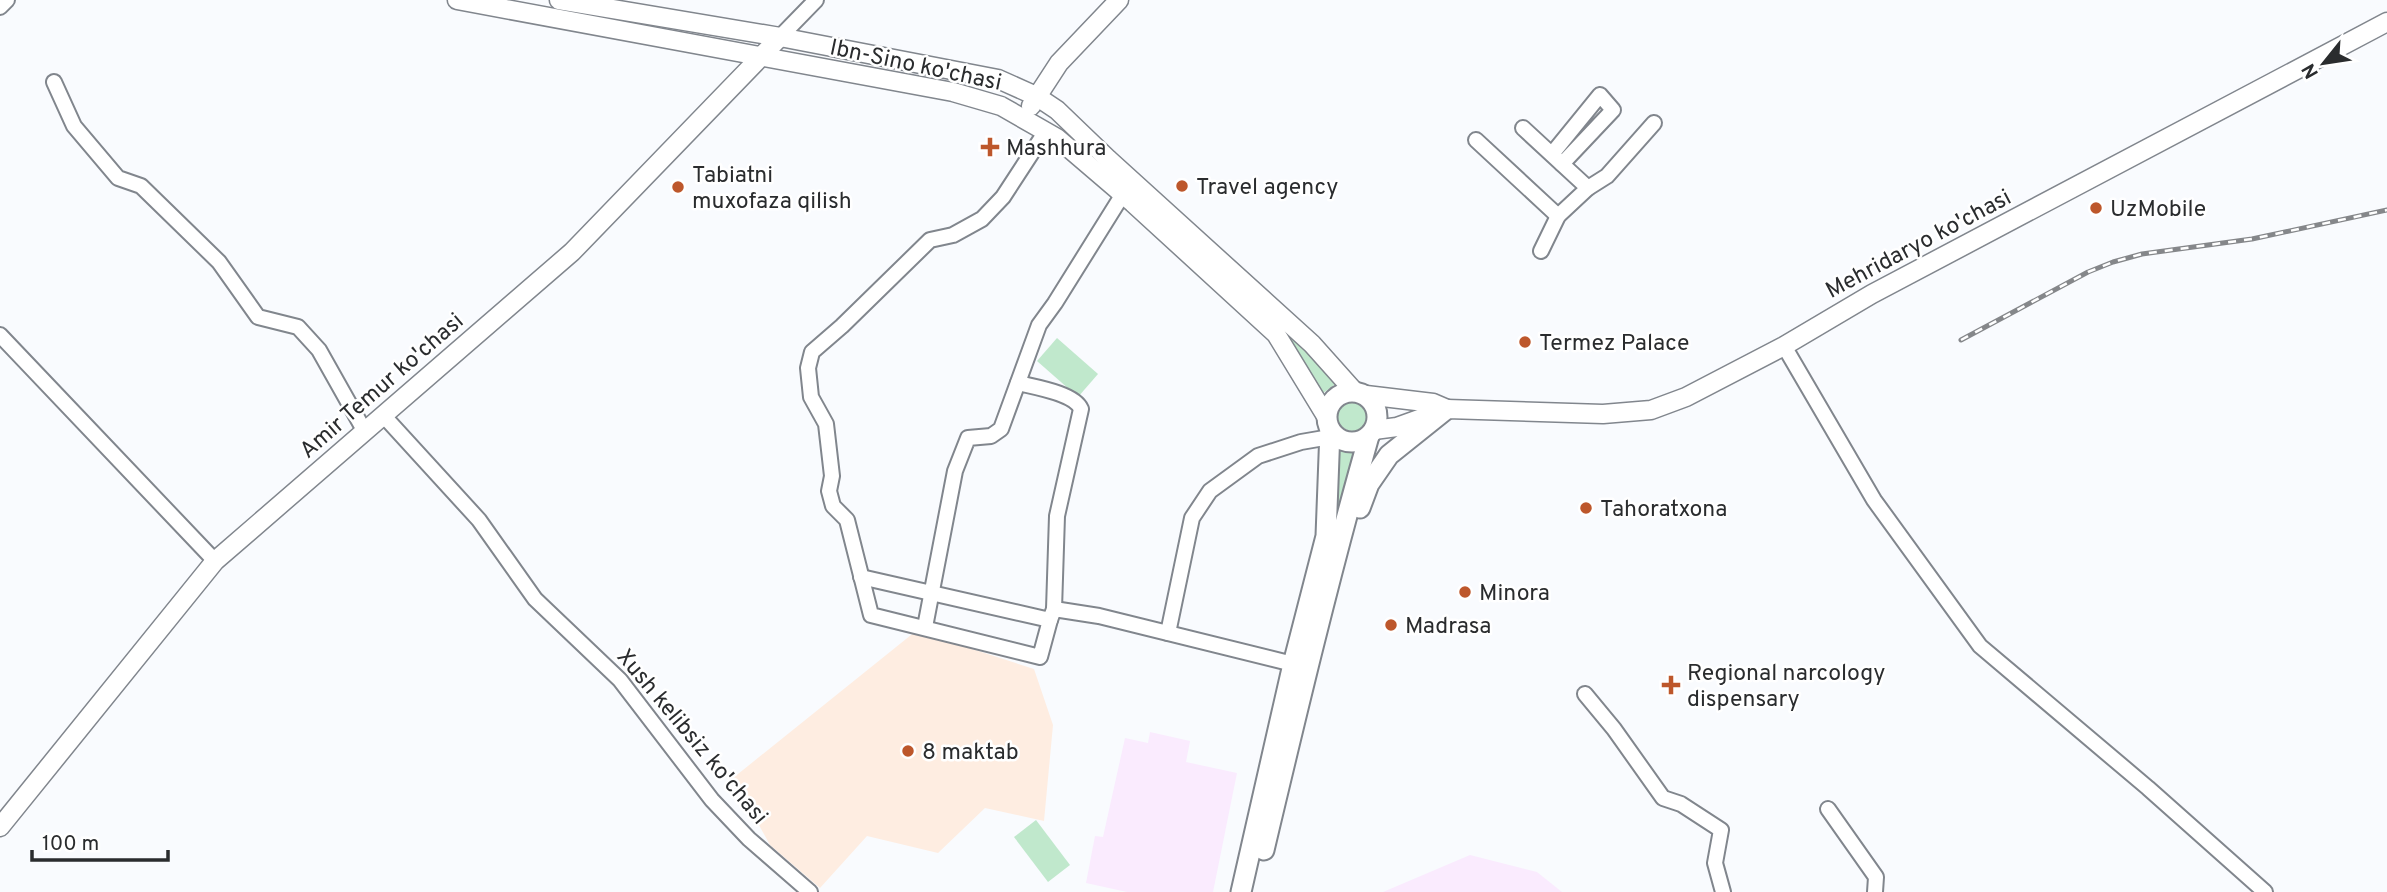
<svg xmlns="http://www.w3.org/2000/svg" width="2387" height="892" viewBox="0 0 2387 892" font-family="Overpass,sans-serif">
<rect width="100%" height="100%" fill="#f9fbfe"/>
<g fill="#faebfe">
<path d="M1150,732L1190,741L1186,762L1237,773L1213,892H1127L1086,883L1095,836L1103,837L1125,738L1148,743Z"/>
<path d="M1470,855L1537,872L1562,892H1383Z"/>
</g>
<path fill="#feede1" d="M916,631L1034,669L1053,725L1044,821L985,808L938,853L867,836L820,888L770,845L733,778Z"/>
<g fill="#c0e8cc">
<path d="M1281,326L1338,382L1322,394Z"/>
<path d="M1057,338L1098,374L1078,397L1037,361Z"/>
<circle cx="1353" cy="415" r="16"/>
<path d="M1337,448L1349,451L1359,450L1337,518Z"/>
<path d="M1036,820L1070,865L1048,882L1014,837Z"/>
</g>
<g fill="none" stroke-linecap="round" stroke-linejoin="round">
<g stroke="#81868d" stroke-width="18">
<g id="minor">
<path d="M0,7L7,0"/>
<path d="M780,37L816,0"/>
<path d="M54,82L74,126L118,178L141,186L219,262L258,317L298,327L319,350L364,430"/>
<path d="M1523,128L1588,188L1558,216L1541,251"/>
<path d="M1046,131L1003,197L982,219L953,235L930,240L842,326L812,352L808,368L811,397L826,424L832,476L829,491L833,506L847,520L871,615L1040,657L1050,620"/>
<path d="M1476,140L1558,216"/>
<path d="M1552,154L1600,95L1613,110L1562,164"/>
<path d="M1588,188L1607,176L1654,123"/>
<path d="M0,335L215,561"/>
<path d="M1784,346L1874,500L1980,646L2148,788L2265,892"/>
<path d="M1018,383C1034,387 1074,393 1081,409L1057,516L1054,609"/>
<path d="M383,415L479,520L535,599L620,680L712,800L749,839L810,892"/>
<path d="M861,577L1050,620L1054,609L1099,616L1293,664"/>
<path d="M925,627L955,471L968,438L991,436L1001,429L1039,325L1055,303L1123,194"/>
<path d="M1168,633L1192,518L1210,491L1258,456L1301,442L1330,437"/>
<path d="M1585,694L1614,729L1663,798L1681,804L1721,830L1715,863L1723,892"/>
<path d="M1828,809L1876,877L1875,892"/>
</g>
</g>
<g stroke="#81868d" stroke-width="21">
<g id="major">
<path d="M457,0L953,92L1001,106L1057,138L1133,203L1276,334L1326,416"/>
<path d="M559,0L780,37L998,79L1036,96L1057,110L1108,159L1312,344L1354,391"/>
<path d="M1031,106L1059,63L1119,0"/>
<path d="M1366,395L1433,403L1447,409"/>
<path d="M1374,430L1397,427L1447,409L1603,414L1651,410L1686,397L1784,346L1872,294L2387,22"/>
<path d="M0,827L215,561L572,252L780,37"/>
</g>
</g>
<g stroke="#81868d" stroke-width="23">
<g id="highway">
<circle cx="1352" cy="417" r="25"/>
<path d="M1360,508L1369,484L1389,455L1444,411"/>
<path d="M1264,850C1297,711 1330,573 1369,436"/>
<path d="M1241,892L1293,664L1326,536L1330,430"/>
</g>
</g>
<use href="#minor" stroke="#fff" stroke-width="14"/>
<use href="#major" stroke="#fff" stroke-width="18"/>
<use href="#highway" stroke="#fff" stroke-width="19"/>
<g stroke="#85878a" stroke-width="5">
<path id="rail" d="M1961,340L2088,272L2113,262L2142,254L2252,239L2387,210"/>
</g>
<use href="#rail" stroke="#fff" stroke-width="2.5" stroke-dasharray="8" stroke-linecap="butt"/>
</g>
<g fill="#bd572b" stroke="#fff" stroke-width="2.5">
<path d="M986.5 136.5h7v7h7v7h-7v7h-7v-7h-7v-7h7z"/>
<circle cx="1182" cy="186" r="7"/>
<circle cx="678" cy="187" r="7"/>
<circle cx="2096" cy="208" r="7"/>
<circle cx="1525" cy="342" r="7"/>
<circle cx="1586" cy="508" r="7"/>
<circle cx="1465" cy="592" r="7"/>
<circle cx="1391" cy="625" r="7"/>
<path d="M1667.5 674.5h7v7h7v7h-7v7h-7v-7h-7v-7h7z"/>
<circle cx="908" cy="751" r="7"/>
</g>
<g text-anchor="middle" stroke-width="5" stroke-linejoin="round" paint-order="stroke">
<g font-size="23" fill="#2a2c2e" stroke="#fff">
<text transform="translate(916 64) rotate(12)" y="8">Ibn-Sino ko'chasi</text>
<text transform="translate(1918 243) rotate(-28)" y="8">Мehridaryo ko'chasi</text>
<text transform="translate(381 385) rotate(-41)" y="8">Amir Temur ko'chasi</text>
<text transform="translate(693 736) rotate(50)" y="8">Xush kelibsiz ko'chasi</text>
</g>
<g font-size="23" fill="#2a2c2e" stroke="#fff" text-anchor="start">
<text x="1006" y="155">Mashhura</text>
<text x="692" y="182">Tabiatni<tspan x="692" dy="26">muxofaza qilish</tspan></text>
<text x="1196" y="194">Travel agency</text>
<text x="2110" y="216">UzMobile</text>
<text x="1539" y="350">Termez Palace</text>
<text x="1600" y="516">Tahoratxona</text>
<text x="1479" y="600">Minora</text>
<text x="1405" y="633">Madrasa</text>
<text x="1687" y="680">Regional narcology<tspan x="1687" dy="26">dispensary</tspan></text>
<text x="922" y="759">8 maktab</text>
</g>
</g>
<g transform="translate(2324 63) rotate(240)" stroke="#ffffff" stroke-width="5" paint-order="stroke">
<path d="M0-5L12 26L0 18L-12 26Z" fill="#2a2c2e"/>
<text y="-10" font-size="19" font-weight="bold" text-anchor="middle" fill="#2a2c2e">N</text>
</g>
<path d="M32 850v10h136v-10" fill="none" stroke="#2a2c2e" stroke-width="3.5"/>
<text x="42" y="850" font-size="21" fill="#2a2c2e" stroke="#ffffff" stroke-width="5" paint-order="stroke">100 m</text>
</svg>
